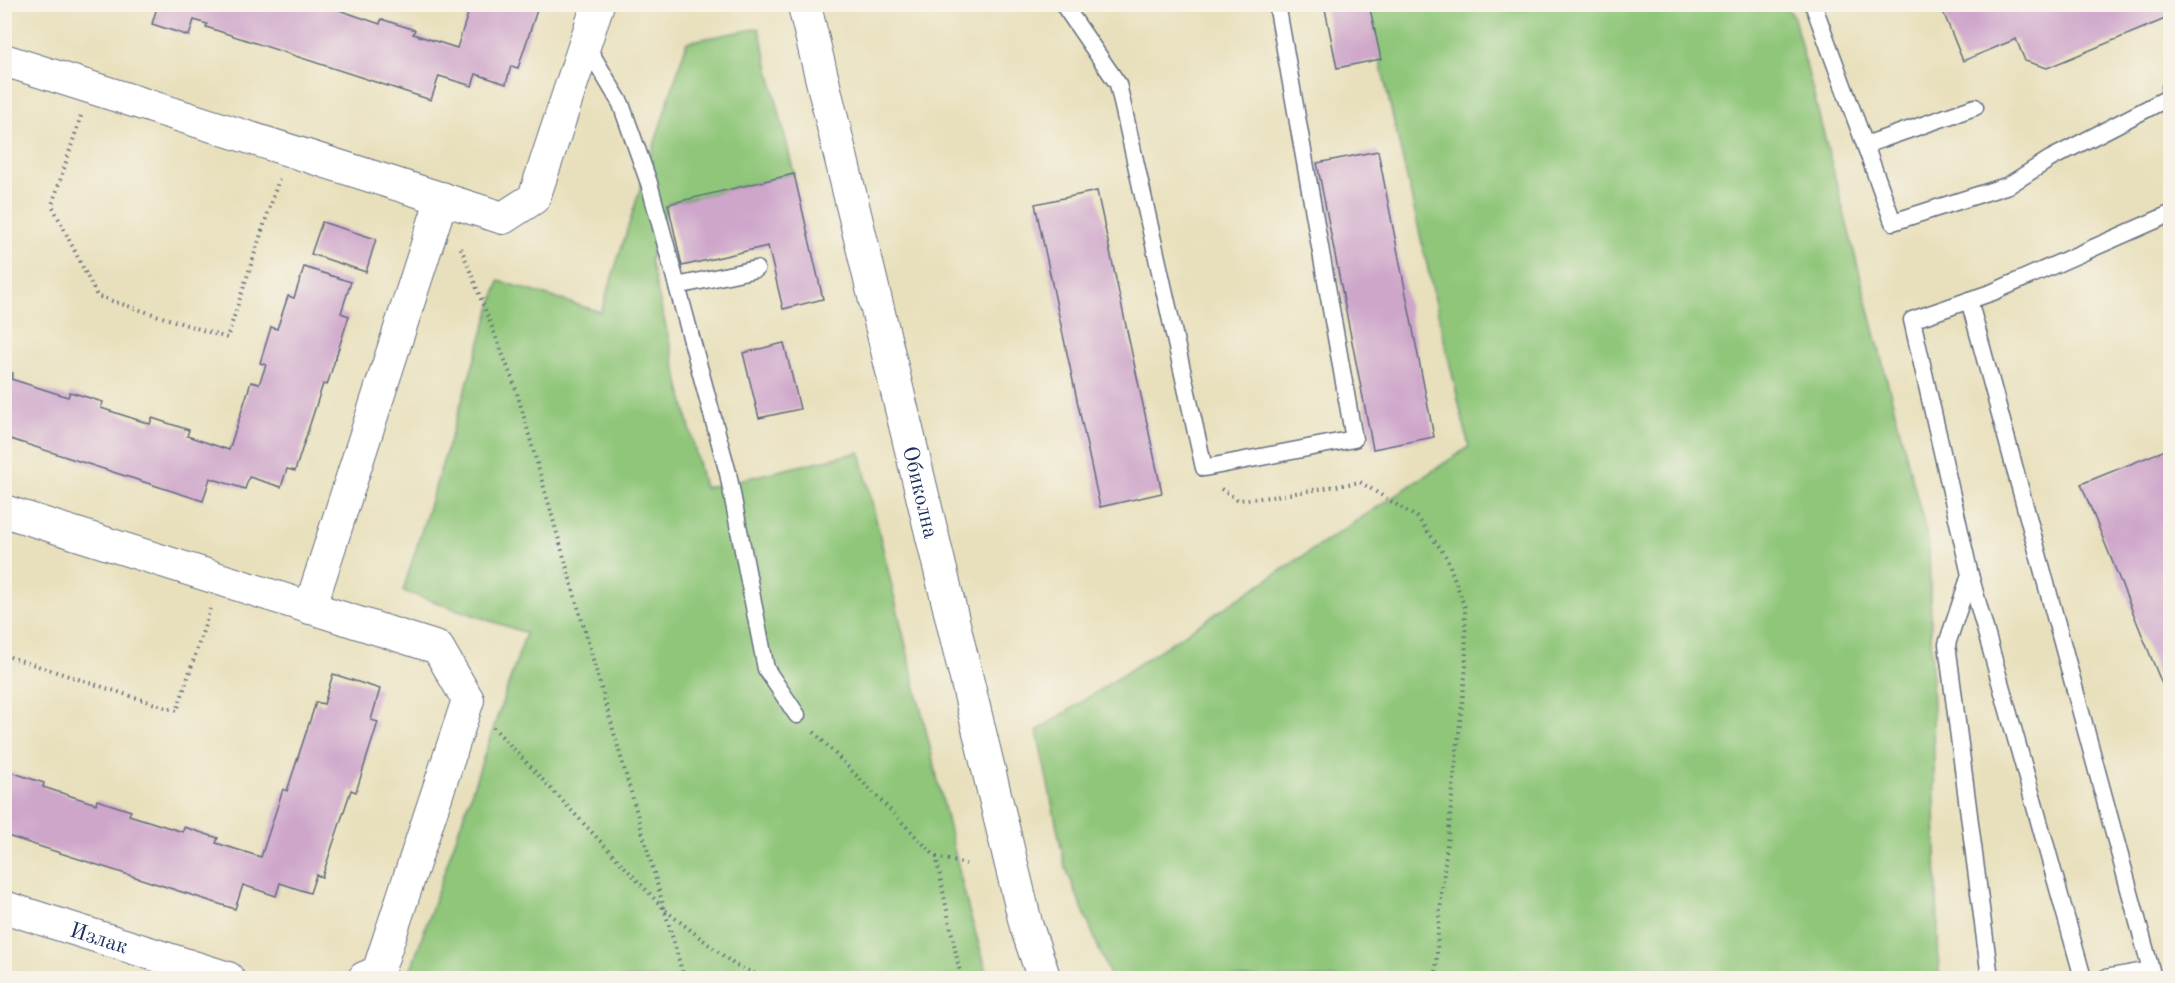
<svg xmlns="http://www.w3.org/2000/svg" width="2175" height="983" viewBox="0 0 2175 983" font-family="'Old Standard TT',serif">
<rect width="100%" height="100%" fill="#f7f3e8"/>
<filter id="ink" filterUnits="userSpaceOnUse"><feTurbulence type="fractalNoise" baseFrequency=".0167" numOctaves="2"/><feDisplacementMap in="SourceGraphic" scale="12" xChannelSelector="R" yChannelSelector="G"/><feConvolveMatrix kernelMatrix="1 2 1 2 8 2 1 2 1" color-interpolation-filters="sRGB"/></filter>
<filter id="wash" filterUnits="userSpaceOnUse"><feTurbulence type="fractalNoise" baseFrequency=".008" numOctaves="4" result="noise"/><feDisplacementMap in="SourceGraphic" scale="24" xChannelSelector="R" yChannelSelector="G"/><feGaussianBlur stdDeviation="1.35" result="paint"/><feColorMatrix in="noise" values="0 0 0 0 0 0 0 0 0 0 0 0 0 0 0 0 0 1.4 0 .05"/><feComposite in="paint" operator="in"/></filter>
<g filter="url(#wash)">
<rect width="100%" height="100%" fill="#e8e0bc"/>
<g fill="#8fc679" stroke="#557a6c" stroke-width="1.5">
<path d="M1367,5H1786L1794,18L1929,544L1939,978H1649L1648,976L1641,978H1111L1065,866L1037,731L1469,447Z"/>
<path d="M759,28L794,174L668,204L650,260L704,488L860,452L968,908L989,978H408L526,633L403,591L499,281L601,312L687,42Z"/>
</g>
<g id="blocks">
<g fill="#cea6ca">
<path d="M158,4H328L327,6L380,24L381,19L415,30L413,34L457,48L471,4H539L518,68L511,66L506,84L476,74L472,86L439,76L431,100L206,27L207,24L194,20L189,36L152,24Z"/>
<path d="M1324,4H1369L1381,59L1337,68Z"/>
<path d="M1940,4H2170V17L2047,68L2025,61L2016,39L1963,61Z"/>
<path d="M1378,151L1434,437L1373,449L1317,163Z"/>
<path d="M794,174L823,299L783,309L768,246L682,266L668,204Z"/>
<path d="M1097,191L1162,493L1100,507L1035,204Z"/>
<path d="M322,222L376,239L366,272L311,254Z"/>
<path d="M304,267L351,282L341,313L349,316L327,385L323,384L295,471L287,469L281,487L249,477L245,489L210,478L203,501L4,437V371L13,373L11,379L68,397L70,392L103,402L101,408L150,424L152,418L189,430L187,436L229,450L251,382L259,384L266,365L260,363L271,327L277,329L288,296L294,298Z"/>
<path d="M784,343L800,409L759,418L743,353Z"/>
<path d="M2170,448V704L2081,484Z"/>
<path d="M333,674L380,689L371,720L378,722L356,792L351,790L322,877L316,875L310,893L280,883L276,896L243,885L235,909L4,835V775L10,776L11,772L44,783L43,787L96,804L97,800L131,811L129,815L183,832L184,827L218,838L216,843L261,857L283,789L287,791L316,702L324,704Z"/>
</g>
</g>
</g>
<g filter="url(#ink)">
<use href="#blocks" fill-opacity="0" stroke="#636d7f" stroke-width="1.5"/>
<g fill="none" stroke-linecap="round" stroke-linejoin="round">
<g stroke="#636d7f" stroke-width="19">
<g id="lane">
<path d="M1063,4L1118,84L1204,468L1354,439L1277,4"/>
<path d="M1813,4L1865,145"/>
<path d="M585,43L621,104L649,183L728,473L766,669L797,715"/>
<path d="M1975,107L1865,145L1893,222L2009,185L2050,159L2168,98L2170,88"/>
<path d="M677,286L756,269"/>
<path d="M1969,300L2151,970L2105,978"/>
<path d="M1970,575L2083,978"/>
<path d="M1990,978L1947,644L1970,575L1912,320L1993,292L2170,214"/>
</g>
</g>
<g stroke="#636d7f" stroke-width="34">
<g id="street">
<path d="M4,60L503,218L534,198L598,4"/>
<path d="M4,511L438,648L468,700L378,972L364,978"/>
<path d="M310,608L442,198"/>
<path id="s1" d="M4,907L228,978"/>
</g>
</g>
<g stroke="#636d7f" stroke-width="35">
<g id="secondary">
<path id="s2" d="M804,4L1026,925L1044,978"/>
</g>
</g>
<g stroke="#636d7f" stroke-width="4" stroke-dasharray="1.5 4.5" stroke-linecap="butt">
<path d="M81,116L52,205L97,296L227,338L279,179"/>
<path d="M461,248L515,386L684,978"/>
<path d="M1221,489L1238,500L1271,497L1360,482L1418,518L1447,558L1465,608L1466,667L1438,928L1436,978"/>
<path d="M4,655L177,711L210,609"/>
<path d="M493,727L665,910L736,966L766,978"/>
<path d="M814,732L936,857L961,978"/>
<path d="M936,857L966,864"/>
</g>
<use href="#lane" stroke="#fff" stroke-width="16"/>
<use href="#street" stroke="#fff" stroke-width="32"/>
<use href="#secondary" stroke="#fff" stroke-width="33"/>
</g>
</g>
<g text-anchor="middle" stroke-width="4.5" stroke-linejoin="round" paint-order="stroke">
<g font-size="22" fill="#1b2f5e" stroke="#f7f3e8">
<text dy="8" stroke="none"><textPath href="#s2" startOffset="502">Обиколна</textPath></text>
<text dy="8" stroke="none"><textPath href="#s1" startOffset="100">Излак</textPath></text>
</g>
</g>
<rect width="2175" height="983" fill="none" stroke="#f7f3e8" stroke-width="24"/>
</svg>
